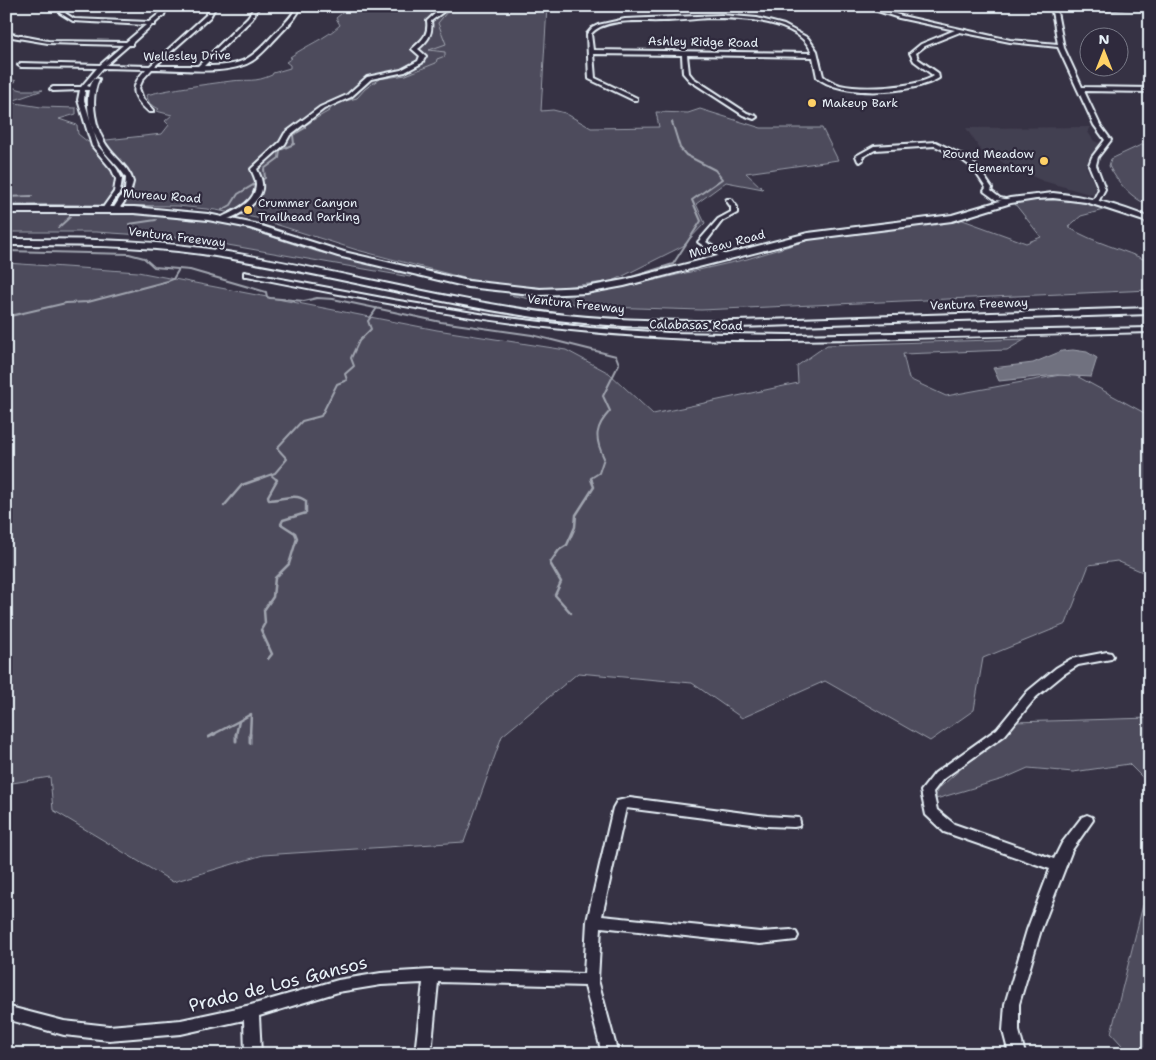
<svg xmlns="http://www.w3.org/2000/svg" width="1156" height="1060" viewBox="0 0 1156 1060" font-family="'Shantell Sans',sans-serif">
<rect width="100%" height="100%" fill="#363244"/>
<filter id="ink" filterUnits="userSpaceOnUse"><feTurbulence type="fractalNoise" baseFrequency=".02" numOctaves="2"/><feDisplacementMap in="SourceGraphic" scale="10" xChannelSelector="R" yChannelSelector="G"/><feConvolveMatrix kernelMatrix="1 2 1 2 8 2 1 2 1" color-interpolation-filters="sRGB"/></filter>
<g filter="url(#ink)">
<path fill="#433f51" d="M1091,127L1088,132L1094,141L1099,143L1097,149L1089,157L1086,167L1096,188L1093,195L1043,181L1005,164L999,160V158L982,152L966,128Z"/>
<g fill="#4d4b5c" stroke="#9a9eaa">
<path d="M356,6H547L541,111L553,110L565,113L591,128L659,127L656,112L688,113L700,109L761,128H822L838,160L746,173L763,189L726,182L696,204L705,223L683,246L613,281L555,288L491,285L357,250L256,218L216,210L178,206L6,204V77L16,81L11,85V87L22,90H43L9,102L41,107L76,108V114L59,119L77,125L78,134L88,142L162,134L169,125L165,121L172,115L156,111L159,109L150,104L146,95C174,88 202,85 231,81C249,79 254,83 272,75L273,73L290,68V65L286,62L292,58L290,57C307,45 325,39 340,25L336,18L347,9Z"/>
<path d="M1150,144V206C1131,198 1118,183 1109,166L1111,159L1141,145Z"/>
<path d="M1057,200L1078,202L1107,209L1081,216L1068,227C1094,243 1123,249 1150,262V290L701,310L605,307L536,300L509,295L561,294L620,288L747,259L812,239L960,219L1026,243L1041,237L1015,204C1025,197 1045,201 1057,200Z"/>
<path d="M121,211L177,216L235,225L318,252L414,273L410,277L188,238L96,232H6V212Z"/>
<path d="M6,263L138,272L437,330L566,350L609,373L653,414L798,383L797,366L827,345L1026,339L1007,350L903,354L909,379L946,396L1071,373L1150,416V581L1145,573L1117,561L1089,565L1066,624L983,658L974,710L930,741L825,681L742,718L692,683L578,673L502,736L464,842L263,855L173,882L53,810L50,777L6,784Z"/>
<path d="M1150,718V785L1129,764L1073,772L1028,768L1003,779L936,799L937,790L1014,722Z"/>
<path d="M1143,905H1150V1054H1130L1111,1033Z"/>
</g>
<path fill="#70717f" stroke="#a0a4af" d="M1073,350L1087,352L1097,358L1091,377L1057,375L999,381L993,368L1033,363L1062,351Z"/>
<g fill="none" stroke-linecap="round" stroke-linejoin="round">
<path stroke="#a0a4af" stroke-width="1" d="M308,123L329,111L334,104L357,98L365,89L379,79L406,75L436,63L437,59L445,56V52L429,50L446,44L438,23L452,6"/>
<g stroke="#a0a4af" stroke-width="2">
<path d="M6,197L32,196"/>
<path d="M222,210L231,205L238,194L265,178L264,169L279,158L280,150L294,144L293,135L305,128V125L310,122"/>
<path d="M129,224L156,220"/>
<path d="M58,228L70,217"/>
<path d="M6,251L129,254L144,258L154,267L190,270L266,292L267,297L270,298L304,301L317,298L333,299L441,322L532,335L616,356L619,364L603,396L610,411C595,427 594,438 604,458L599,473L591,478L592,480"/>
<path d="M616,282L673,264L701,221L692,200L722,179L715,170L686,155L680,148L672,122"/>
<path d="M6,317L66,303L88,302L168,281L173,279L179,269"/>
<path d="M271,475L277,480"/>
<path d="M256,480L275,473L287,459L277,448L302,421L321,416L337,384L347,380L345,374L354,366L351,358L359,341L371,329L368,321L377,308"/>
</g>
<g stroke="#a0a4af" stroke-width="2.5">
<path d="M224,506L242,485L259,479"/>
<path d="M571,613L555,595L561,582L550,563L559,550L567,545L575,527L576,515L594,487L591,479"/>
<path d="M268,659L272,654L261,630L265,623L264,610L273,597L275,578L289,564L297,538L295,533L281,524L283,520L306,513V501C295,492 282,500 269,500L268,496L277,480L276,479"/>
<path d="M212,735L239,721"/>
<path d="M236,735L239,721L251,714L250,735"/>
</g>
<g stroke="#a0a4af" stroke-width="3">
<path d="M236,734V741"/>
<path d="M209,737L215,734"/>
<path d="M250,743V734"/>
</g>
<g stroke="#e8f1f8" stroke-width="4">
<g id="minor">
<path d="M66,6H71L65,13L74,19L149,22L160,13L163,6H167L164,15L155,23V25H152L132,43V45H129L106,65L150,66L206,15L212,6H216L210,17L155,66H198L248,17L255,6H259L252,19L204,66H206C245,66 251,59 277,31C285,23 292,17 297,6H301C297,18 288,25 280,34C271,43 263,54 252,61C228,76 180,69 152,69L143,79L139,88L143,99L153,110V112H149C130,96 130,86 146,69L103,68L87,86L90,87L94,78L99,79C89,100 95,132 110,150C118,160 130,169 133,182L130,194L118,210L116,211L113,209L125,190L126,178C120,167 111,160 103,150C92,134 85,109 89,90H85L84,100L98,146L117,169L122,179L120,192L107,210L105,211L102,209L114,192L116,179L112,170L92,146L78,100L80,90L53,91L50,89L53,87H81L97,68L21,67L18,65L21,63L100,65L123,45L48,43L6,36V33L48,41L126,42L146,25L73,21L60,13Z"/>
<path d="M122,6H126L125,10H121Z"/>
<path d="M441,6H445L443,12L431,21C433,34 428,41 418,49L426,56L422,63L405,72L371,79L351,97L324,109L290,135L285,144L257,169C260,176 263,181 262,189C260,203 233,221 220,220V218C234,211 256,203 256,184C256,179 253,174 251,169L280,142L285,133L320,107L347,95L367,77L401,70L418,61L420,56L412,49C422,40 429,35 427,21L439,10Z"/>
<path d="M862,6H870L902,16L1010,40L1058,44L1051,6L1107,8L1142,6L1150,8V11L1134,7L1107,10L1056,7L1064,48L1082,87L1150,88V92L1084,91L1100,125L1111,140L1098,157L1096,165L1105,189L1098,202L1093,201L1099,189L1089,165L1092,157L1105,140L1094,125L1058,47L1010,42L960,32L925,46L916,53L918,59L938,73L939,78C914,94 839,98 817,77L813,57L687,55L689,73L693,78L747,113L756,116L757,117L754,119L743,115L689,80L683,73L682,55L593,54L595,78L637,98V100H633L589,79L587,34L592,28L598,25L625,19L721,15L757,18L784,25L808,38L817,51L823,76C828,80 834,83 840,85C861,90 916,88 934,76L914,61L910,53L921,44L955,30L899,18ZM709,18C740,18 800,19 812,53L593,50L591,34C605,17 643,22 662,21C678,21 693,19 709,18Z"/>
<path d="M936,142L962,155L977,166L992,188L991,191L1000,198L1009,200V202L996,200L985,192L984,191L986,188L973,168L958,157L935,146L875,150L862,157L863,160L860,162L858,161L856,156L874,146Z"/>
<path d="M727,199H731L737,207V213L722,221L706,242L727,256V260H724L698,242L718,219L731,212V207L726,200Z"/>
<path d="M244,272L393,300L492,316L590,328L669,333L790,335L1150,328V332C1054,335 958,337 862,339C788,340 713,342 639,336C507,327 377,302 247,276H244Z"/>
<path d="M1107,652L1111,653L1113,656L1111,659L1078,665L1064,674L1036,697L1005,735L943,779L933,792L937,810L954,824L1054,859L1062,843L1082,817L1087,815L1092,817L1093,820L1072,850L1041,930L1019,1004V1031L1025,1054H1009L1003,1031L1005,1004L1027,930L1050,869L944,832L926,815L921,791L935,773L997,729L1028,691L1056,668L1071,659Z"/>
<path d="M630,798L767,816L799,818L800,822L799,826L794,827L767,826L626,808L602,916L760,932L791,930L796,932L798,936L796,940L760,944L601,927L598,980L618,1054H602L585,986L438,982L431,1054H415L423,983L381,985L338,992L259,1016L261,1054H245L244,1020L181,1034L109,1040L64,1035L6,1019V1006L64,1021L109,1026L181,1020L251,1005L338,980L381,973L431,970L584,974L587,921L613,808L617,801Z"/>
</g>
</g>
<g stroke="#e8f1f8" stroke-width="4">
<path id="major" d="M1053,193C1087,196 1118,205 1150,218V223L1086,202L1053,198L1036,199L1011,203L952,221L808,239L624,286L586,293L540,295L468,287L338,256L250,228L208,220L134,213H6V207H134L208,214L255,224L344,252L468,281L540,289L586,287L624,280L808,233L952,215L1010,198Z"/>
</g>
<g stroke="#e8f1f8" stroke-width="4">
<path id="highway" d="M6,239C72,239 137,239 202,248C324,266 444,301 566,315C623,321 679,321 736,321L1150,308V314L736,327C679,328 623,328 566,321C444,307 324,272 202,254C137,245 72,245 6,245Z"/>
</g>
<use href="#minor" fill="#2f2a3d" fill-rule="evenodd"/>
<use href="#major" fill="#2f2a3d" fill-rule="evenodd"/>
<use href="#highway" fill="#2f2a3d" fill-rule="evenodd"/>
</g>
</g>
<g fill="#ffd166" stroke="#2f2a3d" stroke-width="2">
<circle cx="812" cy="103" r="5"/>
<circle cx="1044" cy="161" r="5"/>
<circle cx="248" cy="210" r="5"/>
</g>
<g text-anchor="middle" stroke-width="4.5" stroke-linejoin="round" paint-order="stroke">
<g font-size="12" fill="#e8f1f8" stroke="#2f2a3d">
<text transform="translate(703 42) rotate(1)" y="4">Ashley Ridge Road</text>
<text transform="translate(187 56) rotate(-1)" y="4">Wellesley Drive</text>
<text transform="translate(162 196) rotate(4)" y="4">Mureau Road</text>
<text transform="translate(177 237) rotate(7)" y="4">Ventura Freeway</text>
<text transform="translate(727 244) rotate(-15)" y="4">Mureau Road</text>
<text transform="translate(576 304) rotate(6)" y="4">Ventura Freeway</text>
<text transform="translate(979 304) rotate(-2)" y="4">Ventura Freeway</text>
<text transform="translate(696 325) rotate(1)" y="4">Calabasas Road</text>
</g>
<g font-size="12" fill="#e8f1f8" stroke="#2f2a3d" text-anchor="start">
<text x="822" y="107">Makeup Bark</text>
<text x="1034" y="158" text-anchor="end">Round Meadow<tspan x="1034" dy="14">Elementary</tspan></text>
<text x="258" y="207">Crummer Canyon<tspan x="258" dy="14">Trailhead Parking</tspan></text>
</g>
<g font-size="18" fill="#e8f1f8" stroke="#2f2a3d">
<text transform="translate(278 984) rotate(-14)" y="6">Prado de Los Gansos</text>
</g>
</g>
<rect width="1156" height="1060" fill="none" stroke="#2f2a3d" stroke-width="25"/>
<rect x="12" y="12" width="1131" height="1035" fill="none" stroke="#e8f1f8" stroke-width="2" filter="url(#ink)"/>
<g transform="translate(1104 52)"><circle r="24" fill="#2f2a3d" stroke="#797a88"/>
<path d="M0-4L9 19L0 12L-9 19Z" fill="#ffd166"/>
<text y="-8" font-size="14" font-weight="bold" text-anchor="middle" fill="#e8f1f8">N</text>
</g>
</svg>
